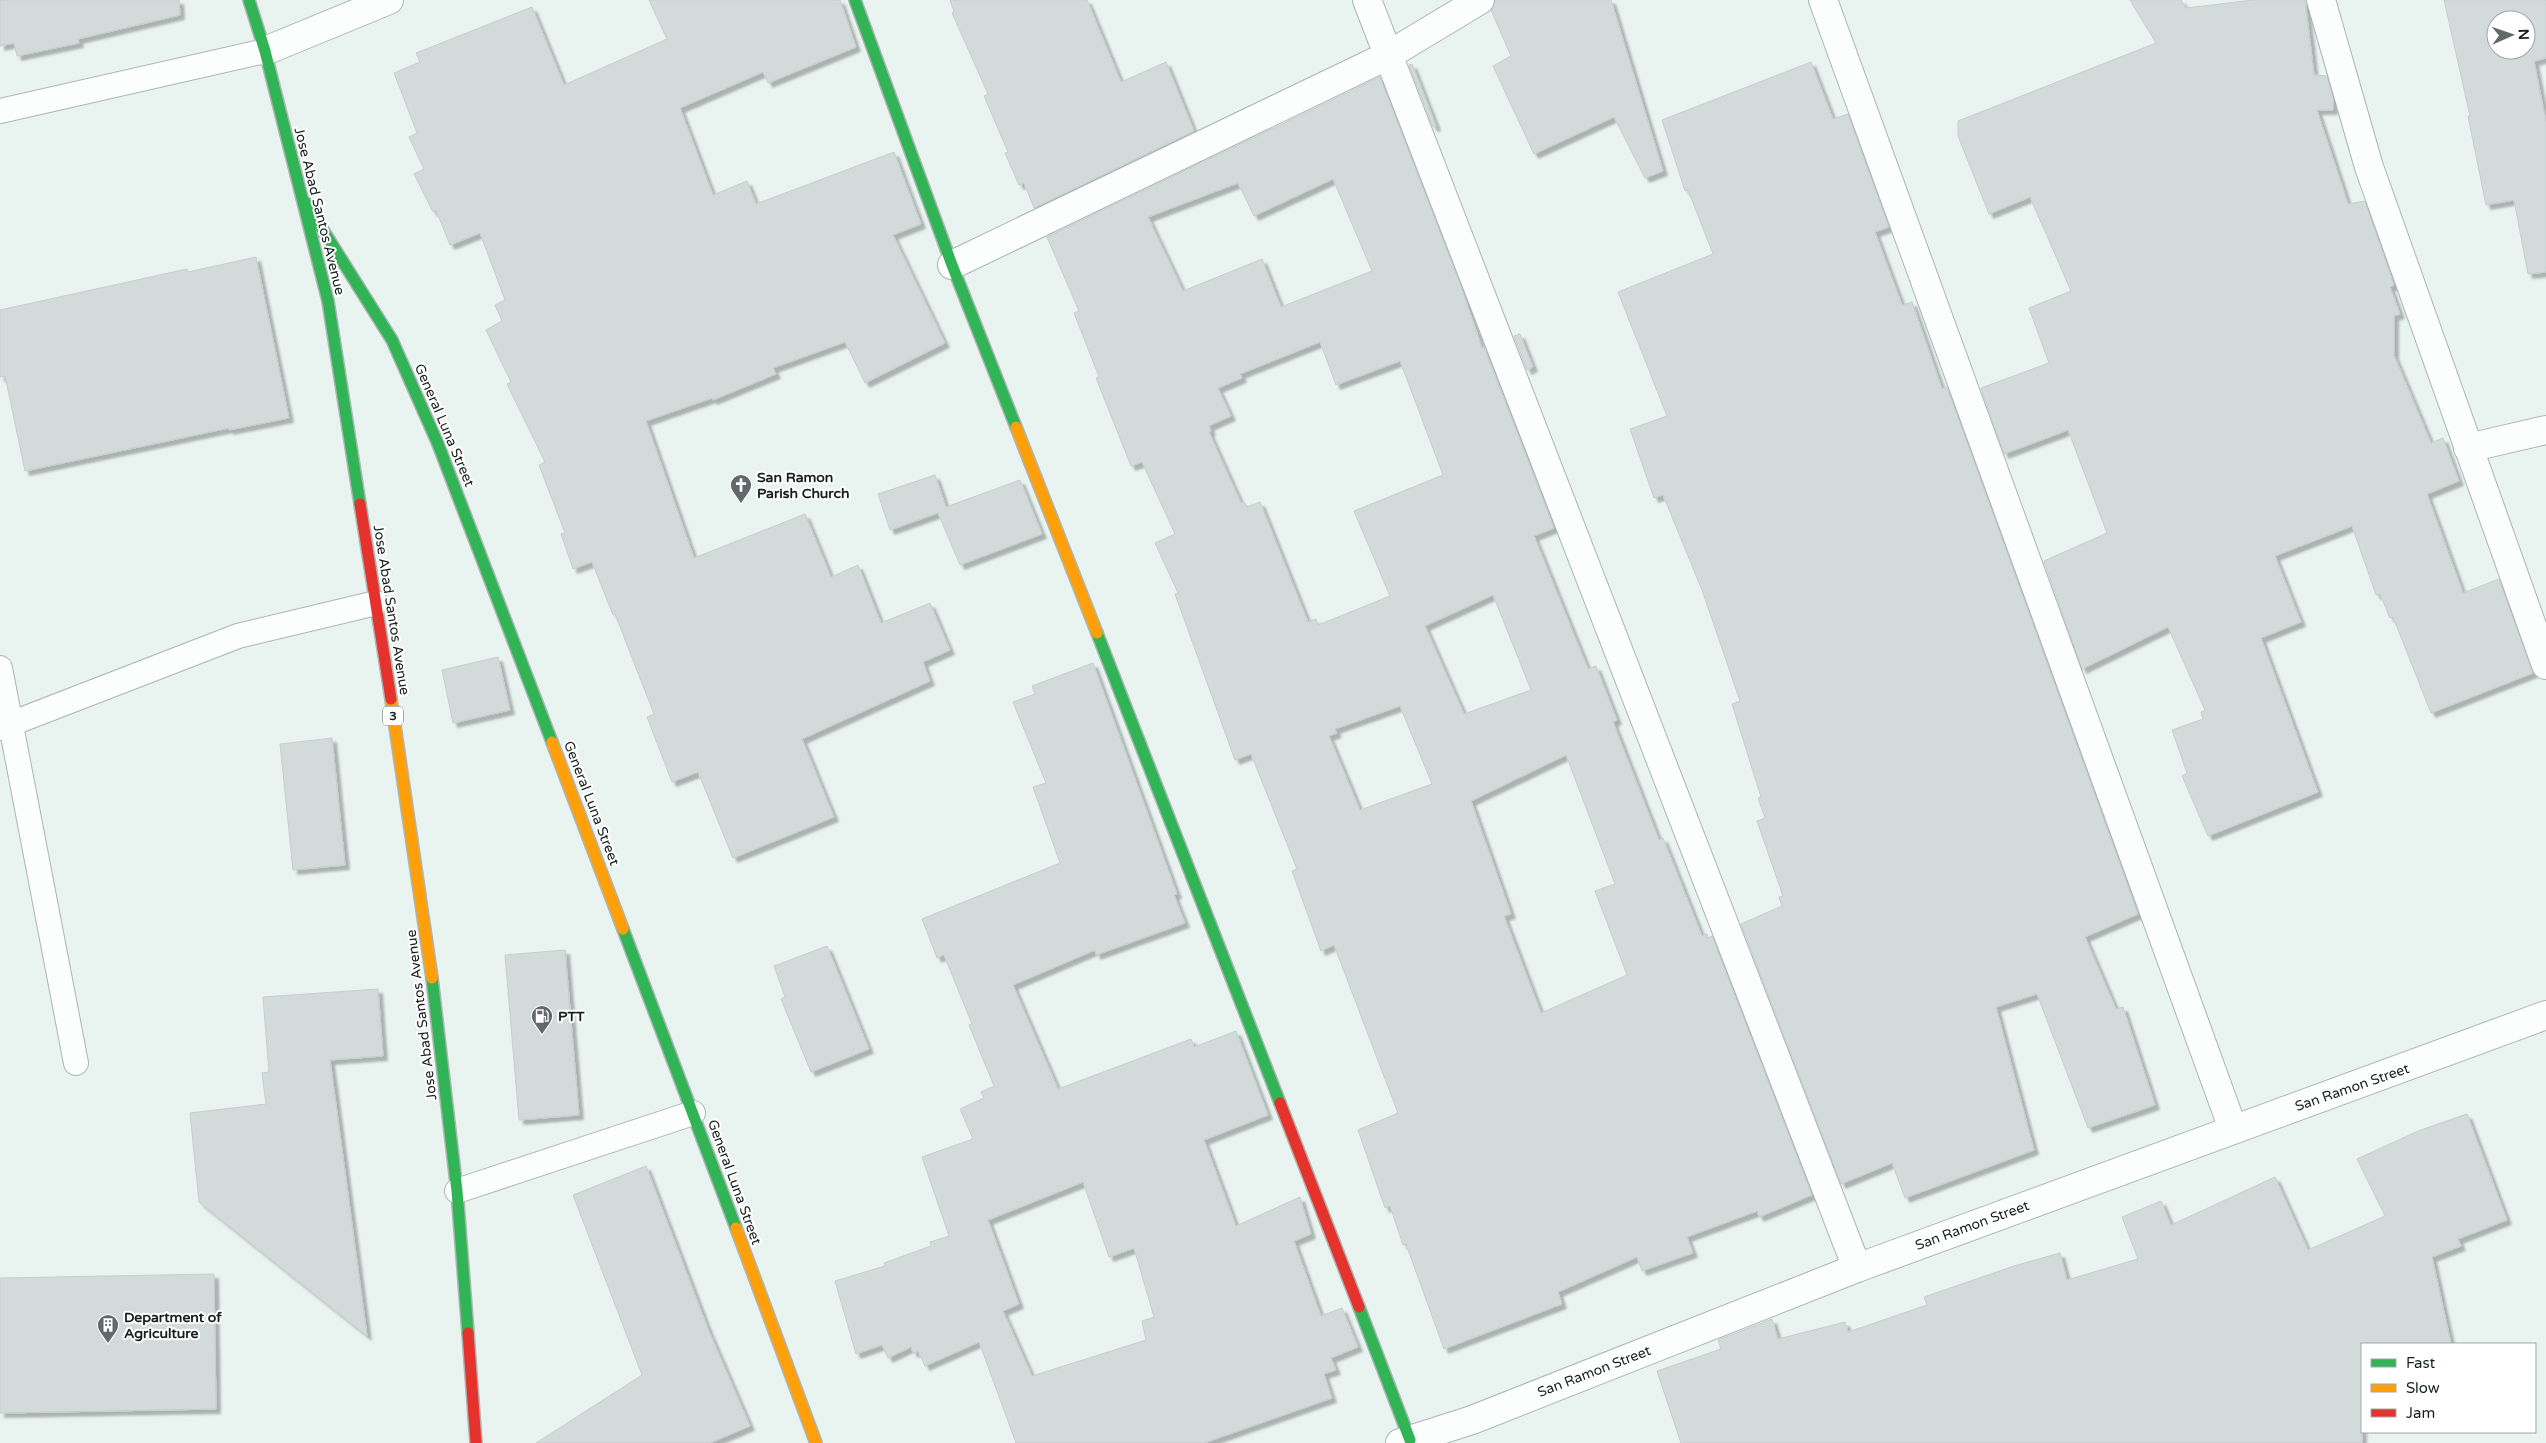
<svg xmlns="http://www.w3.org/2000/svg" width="2546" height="1443" viewBox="0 0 2546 1443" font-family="'Varela Round',sans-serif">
<defs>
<filter id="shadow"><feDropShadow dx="4.5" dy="4.5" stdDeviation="1" flood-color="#0004"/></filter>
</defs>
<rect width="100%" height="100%" fill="#e9f4f1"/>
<g fill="#d2dbda" stroke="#c5cecd" fill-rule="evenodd" filter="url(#shadow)">
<path d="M0,0H179L180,15L78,39L79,43L17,56L14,43L0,46Z"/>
<path d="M649,0H840L856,47L768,83L763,72L680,108L713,195L747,181L756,204L894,152L921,224L893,235L945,343L865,383L845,342L773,368L776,374L713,400L712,398L646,421L694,558L805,514L831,577L858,565L881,623L930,603L950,650L923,662L930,681L802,739L834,817L733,858L698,772L672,782L647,717L654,714L615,614L613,615L592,562L573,569L561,534L565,533L539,465L545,462L507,384L511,382L486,330L502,321L495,305L505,300L480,233L450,245L436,210L433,212L414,174L424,169L409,137L417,133L394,73L420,62L416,53L532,7L564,85L667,39Z"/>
<path d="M950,0H1087L1121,82L1166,62L1194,131L1034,208L1024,183L1019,185L1005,153L1008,152L984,96L988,94L952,13L954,12Z"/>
<path d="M1496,0H1611L1663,171L1645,178L1614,117L1534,154L1493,66L1511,56L1491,10Z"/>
<path d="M2130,0H2181L2186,8L2253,0H2305L2314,75L2327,76L2333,98V110H2317L2348,204L2365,201L2394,285L2390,287L2400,314L2394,316V355L2431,443L2443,438L2459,481L2427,494L2463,593L2499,579L2533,673L2431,713L2393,617L2390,618L2380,594L2376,595L2352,526L2275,556L2301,622L2261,638L2318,792L2208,836L2182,776L2187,773L2172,730L2203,719L2201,712L2205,710L2168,627L2082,669L2044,561L2107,533L2068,430L2004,454L1981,388L2049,363L2029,308L2071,291L2030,197L1989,214L1958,136V121L2156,43Z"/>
<path d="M2444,0H2546V58L2534,61L2546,122V272L2528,274L2514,200L2486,205L2468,116H2470ZM2496,20H2526V50H2496Z"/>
<path d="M1811,62L1833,119L1848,114L1889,227L1875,232L1902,305L1912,302L1942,389L1947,387L2138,914L2085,937L2116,1009L2123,1007L2155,1105L2088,1128L2037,994L1996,1007L2034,1150L1905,1198L1892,1163L1841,1184L1741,924L1782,906L1779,897L1783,896L1757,821L1765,818L1758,798L1761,797L1732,704L1740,701L1702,590L1663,495L1654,498L1630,429L1667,416L1618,292L1713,254L1688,190L1685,191L1662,120Z"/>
<path d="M1412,64L1436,126L1433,127L1409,65Z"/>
<path d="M1380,77L1459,281L1482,348L1484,347L1554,528L1534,536L1588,669L1596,666L1617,720L1613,722L1659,840L1663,838L1702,936L1707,934L1708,938L1712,936L1812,1195L1759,1217L1757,1211L1687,1237L1693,1253L1642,1271L1637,1257L1558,1292L1562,1304L1444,1349L1406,1244L1403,1245L1390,1206L1385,1208L1358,1130L1398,1113L1334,945L1321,951L1292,871L1297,869L1251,754L1235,760L1175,594L1178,593L1155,543L1175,534L1142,462L1131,466L1096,378L1099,377L1074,313L1079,311L1047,237ZM1333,179L1372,271L1281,307L1262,259L1183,291L1148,217L1238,183L1254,216ZM1320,342L1336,385L1400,361L1443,475L1354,511L1390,596L1318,625L1316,619L1308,622L1260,502L1247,507L1244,502L1241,503L1209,432L1211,431L1209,426L1231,416L1218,388L1242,378L1240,374ZM1493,595L1531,690L1464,714L1425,626ZM1400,706L1432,784L1360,810L1329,736L1337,733L1335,729ZM1566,755L1615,884L1595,891L1627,975L1541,1013L1504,916L1511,914L1471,801Z"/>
<path d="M256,257L289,418L229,430V428L25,471L5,376L0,377V310L187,269L188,272Z"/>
<path d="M1520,334L1533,367L1527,370L1514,336Z"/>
<path d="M935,475L946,507L1020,480L1042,534L960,565L938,513L890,530L878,494Z"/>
<path d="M498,657L510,710L453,723L442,670Z"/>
<path d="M1093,663L1177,894L1174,895L1185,923L1096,955L1095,950L1013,985L1058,1089L1191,1039L1194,1047L1236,1031L1268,1115L1204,1140L1236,1226L1300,1197L1311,1234L1294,1241L1321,1316L1342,1308L1358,1347L1331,1358L1336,1370L1324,1374L1332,1398L1204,1443H1016L979,1342L925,1366L918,1351L913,1353L911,1347L888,1358L882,1345L856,1354L835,1281L885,1266L884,1263L931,1246L930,1242L949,1236L922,1157L973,1139L960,1109L984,1098L981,1092L994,1086L969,1025L972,1024L944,955L937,958L922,919L1060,863L1033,787L1046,783L1013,702L1035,694L1032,686ZM1083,1182L1109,1257L1134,1248L1154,1317L1142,1321L1146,1340L1032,1376L1003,1311L1019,1304L988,1220Z"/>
<path d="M332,738L345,865L293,870L280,744Z"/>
<path d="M827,946L869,1049L811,1072L781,999L785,997L774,966Z"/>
<path d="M565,950L579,1115L519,1120L505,955Z"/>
<path d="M378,989L383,1056L330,1060L367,1336L199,1202L190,1113L266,1104L262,1073L269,1072L263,997Z"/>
<path d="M2467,1114L2507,1220L2458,1239L2461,1246L2432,1257L2451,1344H2362V1443H1681L1657,1371L1721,1349L1718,1340L1772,1319L1778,1339L1845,1322L1848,1332L1927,1305L1924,1297L2014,1266L2060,1253L2067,1280L2138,1259L2122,1217L2161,1201L2171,1225L2275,1177L2308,1250L2385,1216L2357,1159L2418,1131Z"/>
<path d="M646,1166L708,1329L750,1426L710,1443H536L642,1375L573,1195Z"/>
<path d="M214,1274L216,1409L0,1413V1278Z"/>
</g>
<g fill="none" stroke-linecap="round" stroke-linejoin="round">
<g stroke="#acb5b3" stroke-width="26">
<g id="lane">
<path d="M0,111L265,51"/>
<path d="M0,668L76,1063"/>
<path d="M0,728L238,636L376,603"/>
<path d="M457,1191L693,1113"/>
</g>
</g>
<g stroke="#acb5b3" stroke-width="30">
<g id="street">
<path d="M1367,0L1857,1268"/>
<path d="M1823,0L2233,1129"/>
<path d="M2321,0L2369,167L2546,665"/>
<path d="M265,51L389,0"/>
<path d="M952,265L1387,56L1480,0"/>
<path d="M2468,448L2546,430"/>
<path d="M1400,1443L1472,1420L1857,1268L2546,1015"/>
</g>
</g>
<g stroke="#acb5b3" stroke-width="14">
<g id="fast">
<path d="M249,0L265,51L328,301L360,504"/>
<path d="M855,0L952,265L1016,427"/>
<path d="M306,203L392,340L438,444L552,742"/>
<path d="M1097,633L1280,1103"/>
<path d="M623,929L736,1228"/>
<path d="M432,978L457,1191L468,1333"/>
<path d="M1359,1307L1410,1440"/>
</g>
</g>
<g stroke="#acb5b3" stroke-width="14">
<g id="slow">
<path d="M1016,427L1097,633"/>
<path d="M391,699L432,978"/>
<path d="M552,742L623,929"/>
<path d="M736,1228L816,1443"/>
</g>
</g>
<g stroke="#acb5b3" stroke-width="14">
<g id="jam">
<path d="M360,504L391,699"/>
<path d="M1280,1103L1359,1307"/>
<path d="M468,1333L476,1443"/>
</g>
</g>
<use href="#lane" stroke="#fcfdfd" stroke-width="24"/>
<use href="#street" stroke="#fcfdfd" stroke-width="28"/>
<use href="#fast" stroke="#30b455" stroke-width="11"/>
<use href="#slow" stroke="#ff9f0a" stroke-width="11"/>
<use href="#jam" stroke="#e5322d" stroke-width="11"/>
</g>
<defs>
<g id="church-pin" transform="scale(1.125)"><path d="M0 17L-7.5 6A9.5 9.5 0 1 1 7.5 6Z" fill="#616a68" stroke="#fff"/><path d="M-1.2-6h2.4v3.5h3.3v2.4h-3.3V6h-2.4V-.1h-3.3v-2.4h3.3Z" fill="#fff"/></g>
<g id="fuel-pin" transform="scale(1.125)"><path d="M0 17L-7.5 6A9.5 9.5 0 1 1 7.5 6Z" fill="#616a68" stroke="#fff"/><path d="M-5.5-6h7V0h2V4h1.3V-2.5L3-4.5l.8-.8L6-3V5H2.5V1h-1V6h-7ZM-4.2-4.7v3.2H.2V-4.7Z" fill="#fff"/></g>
<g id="building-pin" transform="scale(1.125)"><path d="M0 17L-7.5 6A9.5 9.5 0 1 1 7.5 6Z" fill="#616a68" stroke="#fff"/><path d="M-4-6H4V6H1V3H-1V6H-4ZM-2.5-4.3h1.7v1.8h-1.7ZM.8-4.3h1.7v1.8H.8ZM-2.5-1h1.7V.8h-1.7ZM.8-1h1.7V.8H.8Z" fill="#fff"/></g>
</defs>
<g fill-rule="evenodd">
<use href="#church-pin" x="741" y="485"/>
<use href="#fuel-pin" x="542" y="1016"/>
<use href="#building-pin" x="108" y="1325"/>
</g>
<g text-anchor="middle" stroke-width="4" stroke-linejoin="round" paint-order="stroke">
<rect fill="#fff" stroke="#5d6362" stroke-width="1" x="383" y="706.5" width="20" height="19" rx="4"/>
<g font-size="12" font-weight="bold" fill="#18201e">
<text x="393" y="720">3</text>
</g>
<g font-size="14" fill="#18201e" stroke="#fff">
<text transform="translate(320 211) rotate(76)" y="5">Jose Abad Santos Avenue</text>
<text transform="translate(445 425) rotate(67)" y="5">General Luna Street</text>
<text transform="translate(392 610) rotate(81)" y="5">Jose Abad Santos Avenue</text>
<text transform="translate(592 803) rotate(69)" y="5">General Luna Street</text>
<text transform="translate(421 1015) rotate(-97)" y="5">Jose Abad Santos Avenue</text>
<text transform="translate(2352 1087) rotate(-19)" y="5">San Ramon Street</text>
<text transform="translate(735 1182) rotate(70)" y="5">General Luna Street</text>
<text transform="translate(1972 1225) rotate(-20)" y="5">San Ramon Street</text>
<text transform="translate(1594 1371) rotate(-21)" y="5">San Ramon Street</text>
</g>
<g font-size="14" font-weight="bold" fill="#18201e" stroke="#fff" text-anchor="start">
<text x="757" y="482">San Ramon<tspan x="757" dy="16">Parish Church</tspan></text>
<text x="558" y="1021">PTT</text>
<text x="124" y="1322">Department of<tspan x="124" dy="16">Agriculture</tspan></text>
</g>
</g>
<rect x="2361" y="1343" width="175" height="90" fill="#ffffff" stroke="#a3a6a5"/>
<rect x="2371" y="1359" width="25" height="8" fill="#30b455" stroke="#a3a6a5"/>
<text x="2406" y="1368" font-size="15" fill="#18201e">Fast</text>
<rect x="2371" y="1384" width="25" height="8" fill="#ff9f0a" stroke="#a3a6a5"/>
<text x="2406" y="1393" font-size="15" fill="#18201e">Slow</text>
<rect x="2371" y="1409" width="25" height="8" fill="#e5322d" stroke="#a3a6a5"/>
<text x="2406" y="1418" font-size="15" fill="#18201e">Jam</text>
<g transform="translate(2511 35) rotate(88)"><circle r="24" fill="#ffffff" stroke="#a3a6a5"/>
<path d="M0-4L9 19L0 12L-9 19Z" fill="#616a68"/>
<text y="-8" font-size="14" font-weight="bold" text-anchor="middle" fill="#18201e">N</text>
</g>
</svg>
